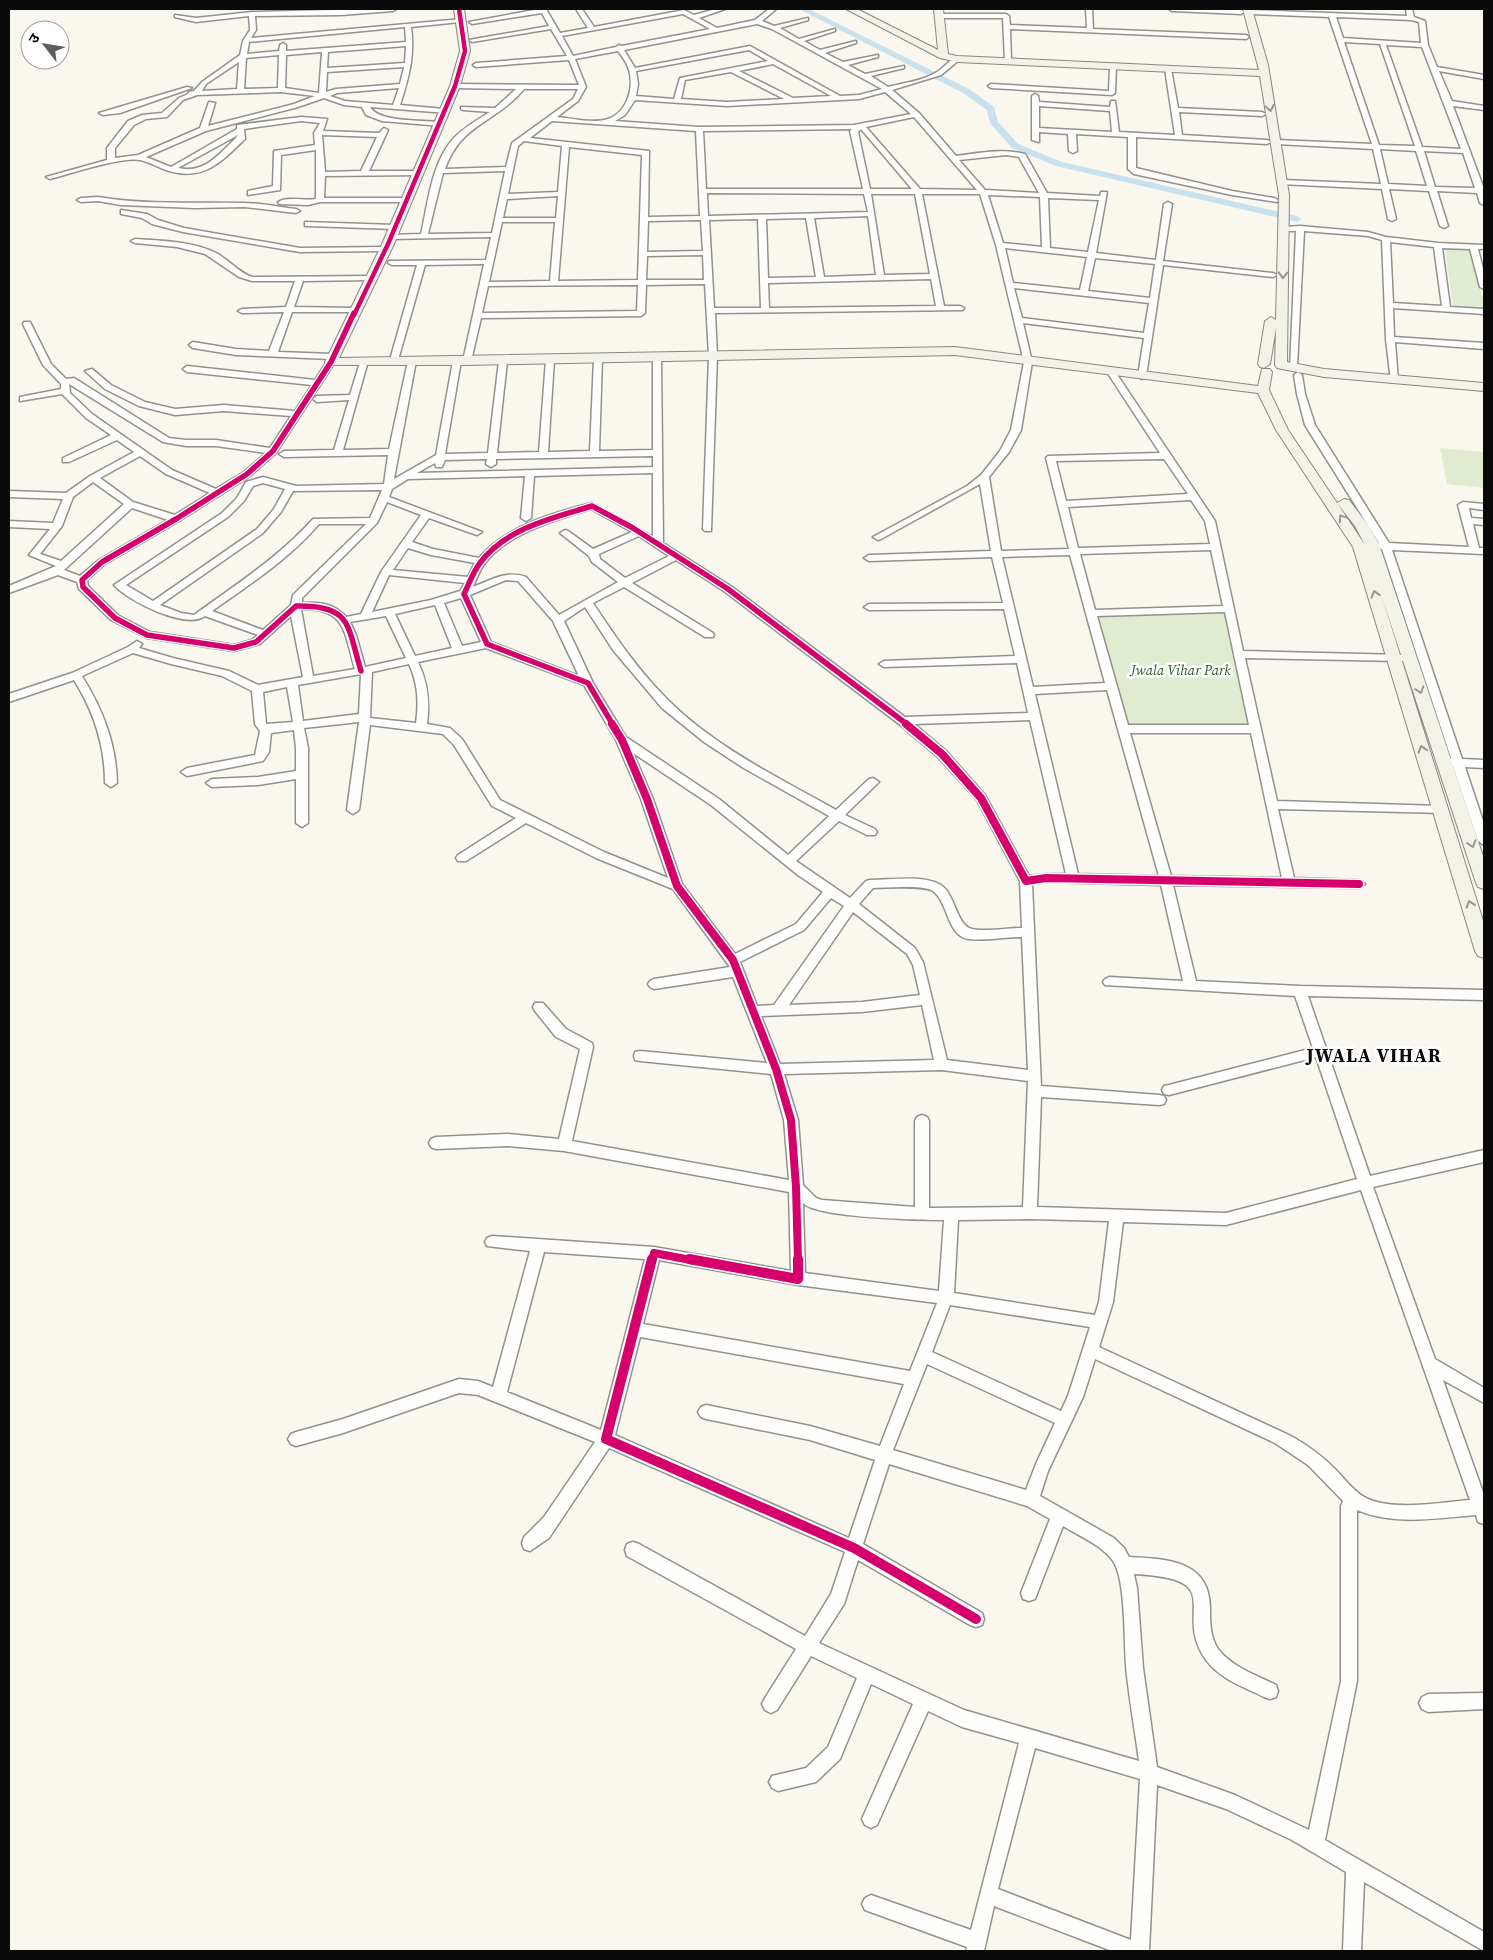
<svg xmlns="http://www.w3.org/2000/svg" width="1493" height="1960" viewBox="0 0 1493 1960" font-family="'Source Serif 4','Noto Sans Devanagari',serif">
<rect width="100%" height="100%" fill="#f9f7ee"/>
<g fill="#e1ebd0">
<path d="M1445,247L1469,248L1482,296H1484V310L1453,307Z"/>
<path d="M1440,448L1484,452V488L1447,484Z"/>
<path d="M1229,609L1255,729H1123L1092,613Z"/>
</g>
<g fill="none" stroke-linecap="round" stroke-linejoin="round">
<path fill="#c9e1ee" fill-rule="evenodd" d="M799,9H809L969,89L994,107L998,122L1018,144L1062,162L1297,216L1302,219L1297,222L1056,166L1012,148L990,123L987,110L963,93Z"/>
<g stroke="#92918d" stroke-width="3">
<g id="street">
<path d="M371,9H396L393,11L341,15L255,16L256,30L251,38L462,19V21L460,22L411,27C415,55 409,77 400,105L444,109L448,111L447,113L370,107C377,122 422,120 438,122H441V126L382,121L366,115L362,107L344,105L324,98L298,107L206,131L146,157L171,167L237,129V125L301,117L327,119L323,131L379,133L384,128L388,130L369,171H417L421,173L420,175L325,176L324,198H410V202H320L308,205L279,204L278,202C287,196 305,201 316,199V150L281,155L280,190L248,195V191L273,186L274,151L315,145L314,133L320,123L301,121L244,129L245,139C221,162 204,181 169,171C159,168 150,162 140,160C123,156 69,174 50,179L46,177L107,160V148L128,121L142,115L162,113L179,98L188,94L189,92L194,91L202,82L240,55L243,41L250,30L249,16L196,22L175,17V15L196,18L252,12ZM405,27L406,42L286,51V45L283,43L280,45L279,51L247,54L249,42ZM406,46L405,63L327,68L328,52ZM322,52L319,93L285,88L286,55ZM279,55L278,88L244,89L246,58ZM239,62L237,89L202,91L206,84ZM404,67L400,84L336,89L326,92L327,72ZM399,88L393,105L345,101L330,96L337,93ZM281,92L315,96L294,104L208,126L215,103L209,102L200,128L138,155L115,158V148L134,125L146,119L167,117L183,100L197,95ZM238,135L235,139C218,155 204,174 178,168ZM322,135L377,137L361,171L325,172Z"/>
<path d="M540,9H546L560,33L588,28L576,9H582L594,27L684,10L694,15L716,9H725L699,18L717,28L755,20L769,9H776L762,21L774,26L808,18V20L780,28L799,39L835,29V31L804,41L820,50L856,41V43L825,53L843,62L878,55V57L848,65L865,74L904,66V68L871,76L888,87C903,83 923,81 937,72C944,68 951,57 959,58V60L941,75L892,90L919,113L956,156C980,153 1001,148 1025,154L1047,193L1100,196L1101,192H1107L1096,253L1156,260L1164,204L1168,202L1172,204L1163,261L1273,273L1277,275L1273,277L1163,265L1146,376L1142,379L1138,376L1144,338L1023,323L1032,362L1021,430L1009,452L989,477L1001,551L1069,549L1046,458L1048,456L1160,453L1107,372L1114,370L1215,521L1243,651L1402,655L1407,658L1402,661L1245,658L1277,801L1441,806L1445,807L1447,810L1445,813L1278,809L1294,878L1359,880L1365,884L1359,888L1173,885L1196,981L1300,986L1484,990V1000L1308,996L1370,1176L1484,1150V1162L1373,1187L1435,1359L1484,1388V1403L1443,1380L1484,1495V1524L1478,1522L1476,1515C1436,1518 1395,1526 1357,1510V1681L1325,1840L1484,1932V1951L1364,1882L1361,1951H1343L1346,1872L1292,1840L1226,1809L1157,1785L1149,1951H1112L994,1906L984,1951H966L967,1947L865,1910L862,1904L865,1898L871,1895L971,1930L1019,1743L962,1727L928,1711L877,1825L871,1828L865,1825L862,1819L913,1704L871,1684L840,1759L816,1782L778,1791L772,1788L769,1782L772,1776L806,1768L828,1747L857,1678L811,1656L777,1710L771,1713L765,1710L762,1704L765,1698L796,1649L627,1556L625,1550L627,1544L633,1542L639,1544L805,1636L831,1594L845,1552L609,1448L549,1538L530,1551L524,1549L522,1543L524,1537L544,1517L595,1442L478,1395L459,1393L343,1433L296,1446L291,1444L288,1439L291,1434L296,1432L343,1419L459,1379L478,1381L493,1387L530,1251L487,1246L485,1242L487,1238L492,1236L654,1247L791,1271L789,1192L564,1151L508,1146L436,1149L431,1147L429,1143L431,1139L436,1137L508,1134L559,1139L580,1049L556,1037L535,1011L533,1007L535,1003H543L566,1029L592,1043L593,1047L572,1141L789,1180L784,1120L771,1074L640,1061L635,1060L634,1056L635,1052L640,1051L767,1063L733,977L654,989L650,987L648,984L650,981L654,979L730,967L673,889L596,858L526,823L466,861H458L456,858L458,855L516,818L492,806L454,745L443,734L370,725L359,810L353,814L347,810L359,722L304,728L308,748V823L302,827L296,823V779L258,785L212,787L206,783L212,779L258,777L296,771V748L294,730L271,733L269,752L263,761L187,776L181,772L187,768L255,755L260,731L255,724L252,691L222,676L171,664L133,653L82,676C103,710 116,743 117,783L111,787L105,783C105,745 94,712 74,680L9,702V694L72,673L128,647L137,641L142,644L139,648L173,658L229,671L258,685L303,677L291,616L260,644L234,651L147,638L111,620L79,589L77,582L58,575L9,593V586L56,566L29,555L50,529L9,527V521L53,523L63,499L9,497V491L66,493L90,476L134,452L117,440L69,462H63V458L111,435L86,418L62,394L20,401V397L61,389V384L43,365L23,324L24,322H30L51,364L66,379L74,378L169,438L186,440H216L270,448L291,416L224,411L175,415L139,406L105,389L85,371L92,369L111,385L145,402L175,409L224,405L295,411L312,385L187,372L183,369L187,366L315,380L328,360L331,359L236,355L193,348L189,345L193,342L236,349L269,351L284,312L242,313L238,311L242,309L286,307L295,281H252L239,277L205,254L177,247L135,243L131,241L135,239C162,241 192,241 216,253C229,260 238,272 252,277L371,276L375,278L371,280L303,281L294,307L356,308L360,310L356,312H292L278,352L333,354L337,357L331,360L335,362L276,453L250,476L179,521L105,564L87,580L88,586L119,616L150,632L234,645L252,640L258,635L205,616C186,630 128,601 114,585L222,513L237,498L246,482L263,477L296,486L384,484L388,455L284,457L279,454L284,451L334,450L349,400L317,402L313,399L317,396L350,395L361,359L368,361L343,450L389,449L408,361L412,358L416,361L394,479L436,455L453,361L457,358L461,361L445,454L488,453L499,361L503,358L507,361L497,453L539,452L546,360L550,357L554,360L548,452L590,451L594,359L598,356L602,359L599,451L653,450V358L657,355L661,358L663,543L732,587L905,717L1028,713L1017,663L884,667L879,664L884,661L1015,656L1004,609L869,610L864,607L869,604L1003,603L992,557L869,561L864,558L869,555L991,551L980,484L881,539L878,540L873,537L967,486L981,475L1000,451L1011,430L1024,362L996,245L980,194H922L944,306H960L964,308L963,310L715,313L717,356L711,531H705L703,529L709,356L705,284L646,285L645,313L641,316L481,318L471,361L467,364L463,361L484,264L425,265L398,360L391,362L390,360L417,265H392L388,263L389,261L486,260L491,237L390,239L386,237L390,235L421,234C428,204 431,164 453,139C463,128 477,120 490,112L463,110L461,109V107L495,108L516,89L455,88L452,86L455,84L579,85L569,60L476,67L473,65L476,63L567,56L551,29L472,42L469,40L549,26L542,13L472,24L469,22ZM683,14L710,29L622,46L619,45L616,47L573,56L562,36ZM757,24L772,29L882,89L859,95L840,96L750,46L635,68L624,50ZM749,50L768,61L680,78L674,99L636,96L638,84L636,71ZM618,51C622,56 626,62 628,67C636,88 626,116 604,120C591,123 570,118 557,117L578,101L586,87L575,59ZM773,64L831,96L793,98L739,71ZM731,72L784,99L727,102L681,99L685,80ZM524,89H578L573,99L512,143L506,167L445,169C461,123 496,123 524,89ZM885,92L911,114L854,125L699,127L615,121L625,115L635,100L727,106L859,99ZM914,117L977,190L920,189L866,127ZM552,121L696,131L700,216L648,217L649,151L530,138ZM852,129L850,131L863,189H706L703,131ZM861,129L912,189H870L858,132ZM524,141L562,146L558,192L508,194L518,146ZM569,147L642,155L638,280L558,281ZM1006,155L1019,157L1039,193L985,190L959,160ZM505,171L492,233L428,234L443,173ZM707,193L864,194L868,212L708,216ZM871,194H915L930,274L884,275ZM988,195L1040,197L1042,247L1003,243ZM558,196L556,218H503L507,199ZM1048,198L1099,200L1088,252L1050,248ZM868,216L876,275L824,277L814,218ZM806,218L816,277L768,278L766,219ZM758,219L761,308H714L709,220ZM701,220L703,251L647,252L648,221ZM502,222H555L550,281L489,282ZM1005,248L1087,257L1080,290L1013,283ZM703,255L704,280H646L647,256ZM1095,258L1155,264L1150,298L1088,291ZM931,279L936,306L769,308L768,283ZM638,285L637,311L482,313L488,286ZM1014,288L1149,303L1144,333L1022,318ZM69,384L163,442L186,446H216L266,453L244,472L216,489L172,470L92,414L70,393ZM140,456L166,474L210,493L175,515L133,502L100,478ZM653,456V467L417,473L435,463L436,467H442L445,460L487,459L486,464L491,467L496,464V459ZM1164,459L1188,494L1066,501L1056,461ZM653,473V537L592,503C552,513 507,526 479,558L433,549L412,542L429,518L474,534L477,535L482,532L389,497L392,489L408,479L525,476L521,518L526,521L531,518L534,476ZM93,482L124,504L61,561L40,554L62,526L73,497ZM263,483L285,489L274,509L257,529L153,601L126,585L228,517L244,501L253,486ZM382,490L370,518L313,519C278,558 235,585 194,615L181,613L160,605L263,533L281,512L293,491ZM1191,500L1205,521L1210,544L1078,548L1068,507ZM387,502L421,515L381,572L361,614L346,617C334,603 319,602 302,603V598L377,523ZM132,508L168,520L99,560L80,576L64,570ZM591,509L632,532L593,549L568,531L565,530L560,533L589,556L592,562L618,582L559,615L526,577C506,570 491,580 473,587C476,580 479,572 483,566C504,534 556,520 591,509ZM319,524H366L293,595L291,605L263,630L212,611C250,584 288,560 319,524ZM639,536L669,556L625,578L600,559L599,554ZM408,548L431,555L475,563L468,577L393,570ZM1211,550L1223,606L1095,610L1080,554ZM1070,555L1105,683L1033,687L1002,557ZM676,560L724,591L899,724L938,757L977,800L1020,881L1022,928C1008,928 985,932 972,929C956,926 955,891 939,884C920,875 891,880 870,880L866,881L850,898L796,861L839,821L867,835H875L877,832L875,829L845,815L879,782L873,778L869,779L836,810C779,778 717,748 670,702C640,673 616,638 593,603L624,587L705,637H713L714,635L713,633L632,583ZM389,575L465,583L460,591L431,600L372,612ZM506,580L518,581L553,621L579,676L491,642L470,595ZM461,598L481,642L462,646L444,603ZM435,605L452,648L415,656L395,614ZM585,607L613,650L662,708L704,742L742,767L829,816L788,855L719,799L626,737L593,683L564,621ZM301,609C347,608 344,633 355,669L313,676ZM1225,612L1249,725H1128L1097,616ZM386,616L406,658L365,667L356,635L350,622ZM486,648L584,685L616,740L641,799L668,878L604,852L500,800L462,739L450,728L427,724C430,702 428,683 418,662ZM409,664C418,684 419,702 416,723L370,718L372,672ZM361,674L359,714L303,721L298,685ZM287,687L293,722L266,724L263,692ZM1107,690L1159,876L1078,874L1035,694ZM1030,720L1066,874H1046L1029,876L985,795L946,751L914,724ZM1130,733H1251L1282,878L1171,876ZM633,753L711,805L798,875L823,892L796,924L735,954L682,884L653,799ZM1046,882L1161,885L1183,981L1109,977L1105,979L1103,982L1105,985L1295,996L1313,1048L1169,1085L1164,1086L1162,1090L1164,1094L1169,1095L1316,1057L1357,1179L1226,1213L1037,1207L1041,1097L1159,1105L1164,1104L1166,1100L1164,1096L1159,1095L1041,1086L1032,884ZM873,888C888,888 918,885 931,890C948,898 946,935 968,939C985,941 1005,937 1022,937L1028,1070L947,1060L923,962L915,948L859,904ZM831,898L844,906L774,1005L757,1006L740,962L804,930ZM853,912L907,954L913,965L920,995L862,1002L789,1005ZM922,1005L934,1060L780,1064L761,1016L862,1012ZM942,1070L1028,1081L1023,1207L929,1208V1121L927,1117L922,1115L917,1117L915,1121V1207L822,1200L816,1198L803,1185L798,1120L784,1074ZM1361,1190L1470,1500C1441,1502 1387,1513 1361,1495C1351,1488 1343,1477 1334,1468C1321,1455 1307,1445 1291,1436L1099,1347L1113,1302L1123,1222L1226,1225ZM803,1203C817,1218 920,1220 944,1220L939,1291L805,1273ZM1030,1219L1109,1221L1099,1302L1095,1315L954,1293L958,1220ZM544,1252L645,1259L601,1430L507,1392ZM659,1260L798,1285L937,1303L910,1371L643,1324ZM950,1305L1090,1327L1068,1396L1061,1411L932,1352ZM640,1337L904,1384L880,1446L810,1426L706,1405L701,1407L698,1412L701,1417L706,1419L810,1440L875,1460L849,1538L615,1435ZM1095,1359L1275,1443L1308,1465L1343,1501L1341,1506V1681L1309,1830L1235,1795L1157,1767L1143,1668L1137,1588L1134,1574C1232,1579 1171,1611 1206,1660C1220,1679 1244,1687 1264,1697L1270,1699L1276,1697L1278,1691L1276,1685C1256,1675 1232,1667 1218,1649C1210,1637 1210,1622 1210,1608C1210,1560 1166,1559 1129,1557L1124,1548L1114,1538L1040,1496L1048,1471L1083,1397ZM927,1364L1055,1423L1036,1464L1026,1490L893,1450ZM889,1464L1027,1506L1050,1519L1021,1593L1023,1599L1029,1601L1035,1599L1063,1526C1079,1536 1102,1545 1113,1561C1126,1580 1124,1641 1126,1666C1129,1698 1135,1730 1139,1761L964,1710L819,1643L844,1604L858,1560L970,1625L976,1627L982,1625L984,1619L982,1613L863,1544ZM1035,1748L1140,1779L1131,1940L998,1889Z"/>
<path d="M1086,9H1092L1093,29L1246,35L1249,37L1246,39L1010,29L1011,61L1008,63L1005,61L1003,18H941L938,16L941,14H1006L1009,16L1010,25L1087,28Z"/>
<path d="M1169,9L1241,10L1244,12L1241,14L1172,11Z"/>
<path d="M1406,9H1412L1414,17L1425,21L1428,45L1437,67L1484,75V79L1439,71L1452,101L1484,106V110L1453,106L1484,189V205L1480,203L1477,193L1437,191L1448,226L1444,228L1440,226L1429,191L1389,189L1396,219L1392,221L1388,219L1382,189L1280,184V180H1283L1381,184L1373,149L1276,144L1272,142L1276,140L1372,144L1329,17L1249,14L1246,12L1249,10L1407,16ZM1336,17L1411,20L1419,22L1421,43L1343,38ZM1344,42L1380,44L1415,146L1379,145ZM1386,45L1422,47L1461,149L1422,147ZM1380,149L1416,151L1427,186L1388,184ZM1424,151L1463,153L1475,188L1435,187Z"/>
<path d="M1113,64L1116,66L1115,93L1112,95L991,88L988,86L991,84L1109,91L1110,66Z"/>
<path d="M1168,67L1171,69L1178,108L1262,112L1266,114L1262,116L1179,112L1182,135L1267,140L1271,142L1267,144L1136,137V168L1232,191L1274,198L1278,200L1277,202L1232,195L1134,174L1128,169V137L1076,134L1077,151L1073,153L1069,151L1068,134L1039,132V142L1032,140V96L1035,94L1038,96L1039,102L1110,107L1111,101H1115L1119,132L1175,135L1165,69ZM1039,106L1110,111L1112,132L1039,128Z"/>
<path d="M187,87L192,88L120,113L103,115L99,113Z"/>
<path d="M98,197C146,205 194,202 243,203C260,203 279,207 296,209L300,211L296,213L245,207L195,208L121,205L98,201L81,202L77,200L81,198Z"/>
<path d="M121,210L147,214L158,220L184,228L300,248L385,247L389,249L385,251L300,252L183,232L152,224L142,218L121,214Z"/>
<path d="M305,222L395,225L399,227L395,229L308,226H305Z"/>
<path d="M1300,226L1368,232L1386,237L1438,243L1484,245V249H1478L1484,273V289L1480,287L1470,249L1442,248L1450,307L1484,309V314L1393,308L1394,337L1484,343V349L1395,342L1398,380L1391,382L1386,339L1382,240L1368,236L1304,231L1297,367L1290,369L1296,231H1285L1281,229L1285,227ZM1390,242L1434,247L1442,306L1393,303Z"/>
<path d="M1298,372L1302,375L1305,394L1315,425L1389,543L1469,547L1458,505L1463,502L1484,504V510L1469,508L1471,518L1484,519V525L1473,524L1479,548H1484V554L1392,550L1462,759L1484,760V768L1465,767L1484,824V845L1478,841L1453,766L1448,765L1446,762L1451,758L1382,549L1374,546L1379,543L1305,425L1297,394L1294,375Z"/>
<path d="M1484,1693V1709L1428,1712L1422,1709L1419,1703L1422,1697L1428,1694Z"/>
</g>
</g>
<g stroke="#888783" stroke-width="2">
<g id="secondary">
<path d="M454,9H464L470,51L460,86L394,244L339,358L955,347L1258,386L1262,369H1270L1272,372L1269,390L1288,430L1337,503L1344,499L1349,500L1368,525L1379,544L1484,859V889L1478,887L1476,883L1382,597L1484,924V958L1478,956L1475,951L1353,547L1276,430L1258,393L955,355L467,365H327L325,362L382,244L450,86L460,51ZM1337,503L1355,526L1365,545Z"/>
<path d="M846,9H857L938,50L934,9H943L948,54L957,56L1259,70L1243,9H1252L1268,65L1289,195L1287,362L1324,369L1484,383V391L1324,377L1277,368L1275,365L1276,328L1270,364L1264,368L1260,367L1258,364L1265,321L1271,317L1276,320L1279,195L1260,76L957,62L940,58Z"/>
</g>
</g>
<use href="#street" fill="#fefefc" fill-rule="evenodd"/>
<use href="#secondary" fill="#f3f2e8" fill-rule="evenodd"/>
<g stroke="#fff" stroke-width="6">
<path id="cycleway-far3" d="M354,315L388,244L455,86L465,51L459,9"/>
</g>
<g stroke="#fff" stroke-width="8">
<g id="cycleway-far2">
<path d="M354,313L331,362L273,451L247,474L176,519L102,562L82,580L83,587L115,618L147,635L234,648L256,642L296,606C352,605 347,625 361,671"/>
<path d="M613,725L588,683L487,644L464,594C469,584 473,572 480,563C506,528 553,518 592,506L633,528L728,589L908,725"/>
</g>
</g>
<g stroke="#fff" stroke-width="11">
<g id="cycleway-far1">
<path d="M612,724L622,740L647,799L677,886L733,960L776,1069L791,1120L796,1187L798,1261"/>
<path d="M906,724L942,754L981,798L1026,881L1046,878L1359,884"/>
<path d="M652,1261L654,1253L696,1261"/>
</g>
</g>
<g stroke="#fff" stroke-width="13">
<g id="cycleway">
<path d="M652,1259L606,1439L854,1548L976,1619"/>
<path d="M689,1259L798,1279V1259"/>
</g>
</g>
<use href="#cycleway-far3" stroke="#d6006c" stroke-width="4.5"/>
<use href="#cycleway-far2" stroke="#d6006c" stroke-width="5.5"/>
<use href="#cycleway-far1" stroke="#d6006c" stroke-width="8"/>
<use href="#cycleway" stroke="#d6006c" stroke-width="10"/>
</g>
<defs><path id="oneway-chevron" d="M-2-3.5L2.5 0L-2 3.5" fill="none" stroke-width="1.6" stroke-linecap="round" stroke-linejoin="round" transform="scale(1.25)"/></defs>
<g stroke="#96958f">
<use href="#oneway-chevron" transform="translate(1270 108) rotate(80)"/>
<use href="#oneway-chevron" transform="translate(1283 275) rotate(92)"/>
<use href="#oneway-chevron" transform="translate(1342 518) rotate(-124)"/>
<use href="#oneway-chevron" transform="translate(1375 594) rotate(-107)"/>
<use href="#oneway-chevron" transform="translate(1420 690) rotate(72)"/>
<use href="#oneway-chevron" transform="translate(1422 749) rotate(-107)"/>
<use href="#oneway-chevron" transform="translate(1472 844) rotate(72)"/>
<use href="#oneway-chevron" transform="translate(1470 904) rotate(-107)"/>
</g>
<g text-anchor="middle" stroke-width="5" stroke-linejoin="round" paint-order="stroke">
<g font-size="14" font-style="italic" fill="#2d5923" stroke="#fff">
<text x="1181" y="675">Jwala Vihar Park</text>
</g>
<g font-size="19" font-weight="bold" letter-spacing="1" fill="#0a0a0a" stroke="#fff">
<text x="1374" y="1062">JWALA VIHAR</text>
</g>
</g>
<rect width="1493" height="1960" fill="none" stroke="#0a0a0a" stroke-width="20"/>
<g transform="translate(45 45) rotate(301)"><circle r="24" fill="#ffffff" stroke="#9d9d9d"/>
<path d="M0-4L9 19L0 12L-9 19Z" fill="#5e5d5a"/>
<text y="-8" font-size="14" font-weight="bold" text-anchor="middle" fill="#0a0a0a">उ</text>
</g>
</svg>
